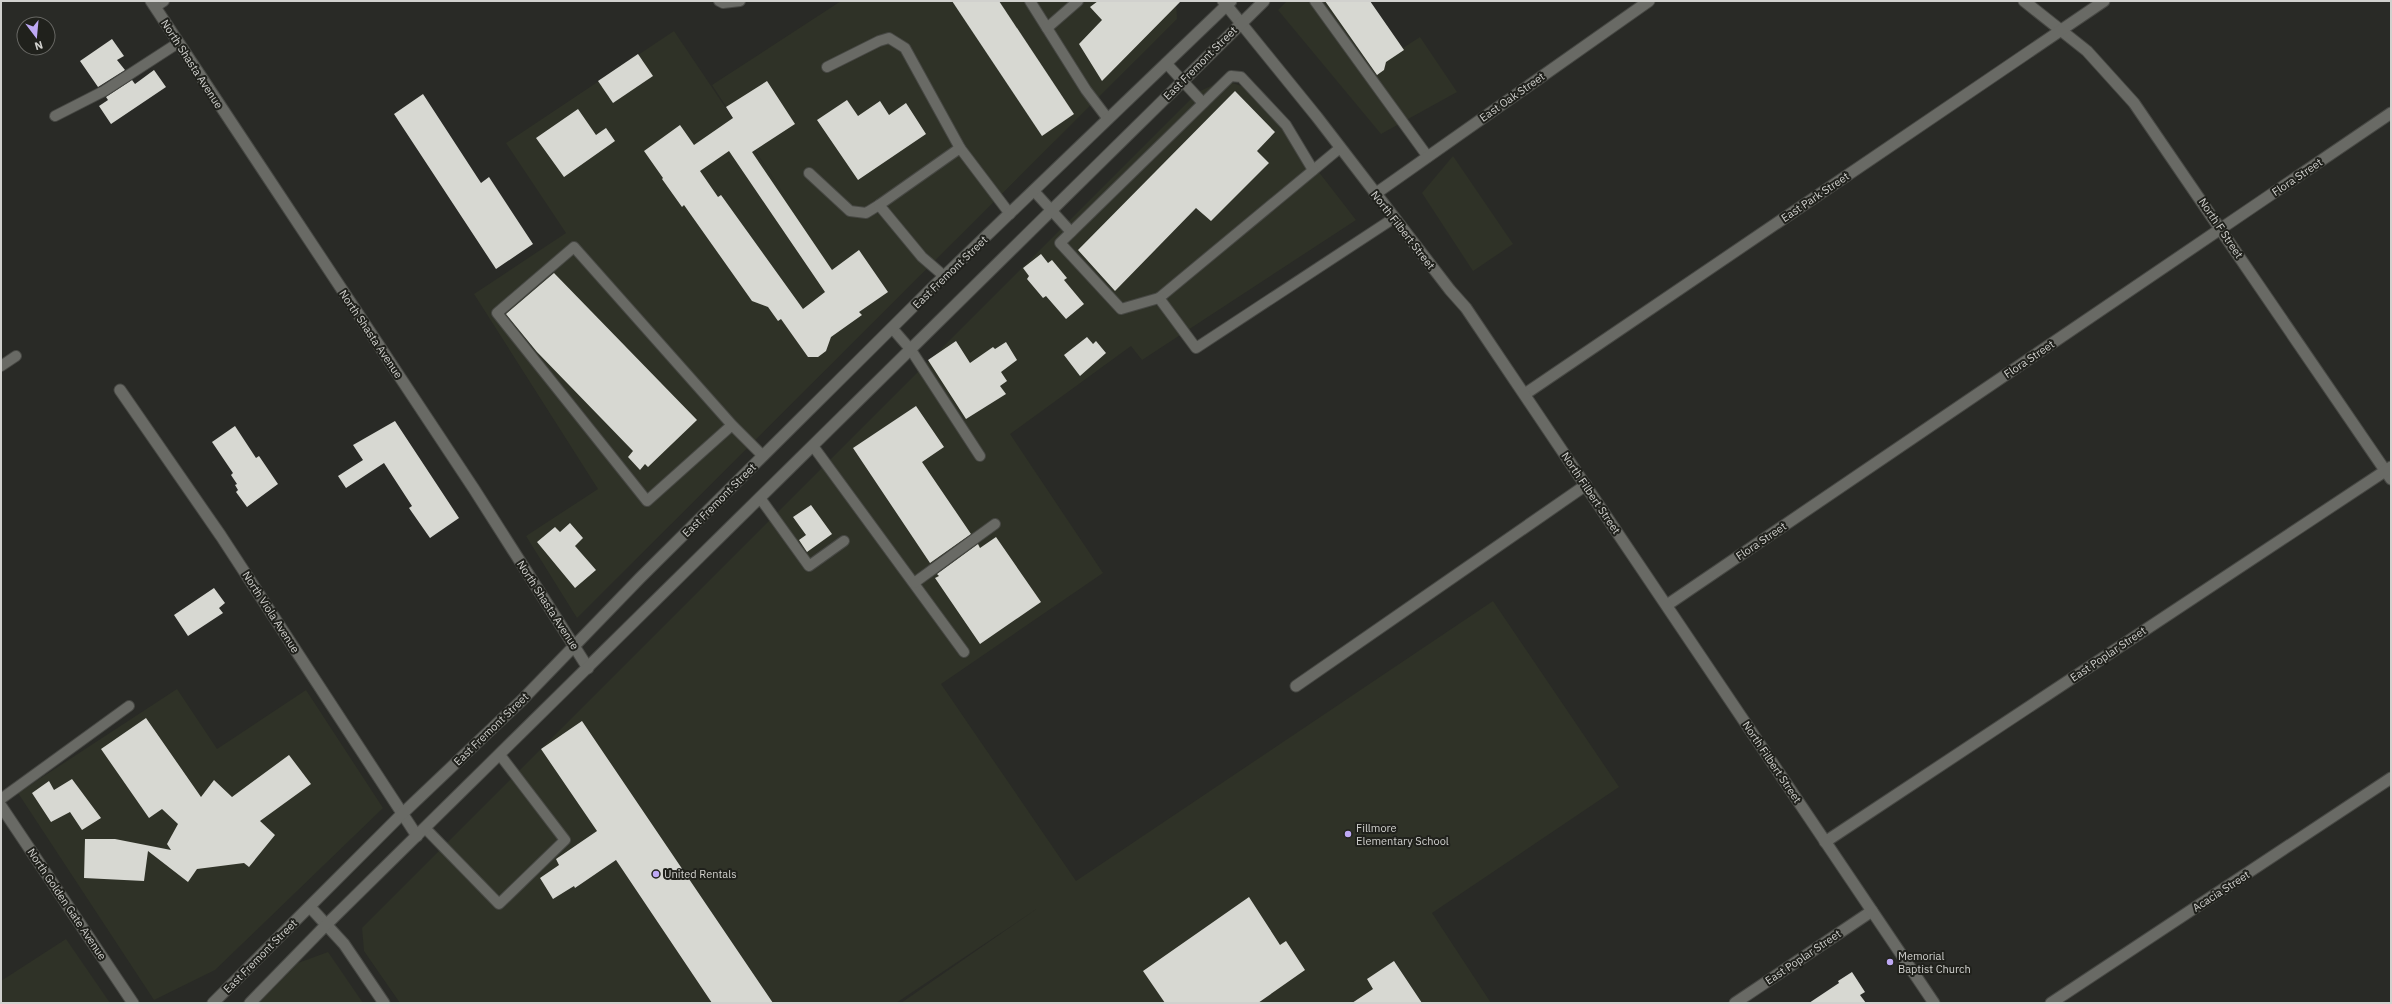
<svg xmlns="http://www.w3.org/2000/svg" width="2392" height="1004" viewBox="0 0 2392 1004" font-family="'IBM Plex Sans',sans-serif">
<rect width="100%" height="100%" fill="#292a26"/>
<g fill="#2f3227">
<path d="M841,1H1176L1177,19L577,618L526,536L598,489L474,294L566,233L506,143L674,31L791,205L712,85Z"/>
<path d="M1287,1H1369L1403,48L1420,37L1457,92L1381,134L1278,10Z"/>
<path d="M1224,80L1256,91L1356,220L1142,360L1131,346L1010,434L1103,573L941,684L1076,881L1493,601L1619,787L1432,913L1491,1003H901L1038,908L896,1003H400L364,951L362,928L1198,92Z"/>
<path d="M1453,156L1513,244L1473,271L1422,193Z"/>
<path d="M177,689L217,749L306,690L383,808L215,970L154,1000L18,793Z"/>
<path d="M66,939L110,1003H1V981Z"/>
<path d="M328,952L363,1003H259L298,963Z"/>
</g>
<g fill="#d7d8d2" fill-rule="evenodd">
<path d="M952,1H999L1074,114L1042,136Z"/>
<path d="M1098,1H1181L1102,81L1079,44L1102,20L1090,7Z"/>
<path d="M1325,1H1370L1404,50L1386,62L1384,70L1377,75Z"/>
<path d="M112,39L124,56L117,60L125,70L98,87L80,61Z"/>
<path d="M638,54L653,76L613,103L598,81Z"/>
<path d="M154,70L166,87L111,124L99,106L108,100L106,97L132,80L135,84Z"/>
<path d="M767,81L795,124L752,152L832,270L859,250L888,292L859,312L862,315L831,337L826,351L818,357H808L781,319L778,321L768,307L752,301L684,205L682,207L662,179L663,178L644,151L680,125L694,145L733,118L726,107ZM729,151L825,292L803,309L721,195L718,197L700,171Z"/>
<path d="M1235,91L1275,132L1257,151L1269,163L1211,221L1196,208L1115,291L1078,250Z"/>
<path d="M423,94L481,183L489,177L533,244L496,269L394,114Z"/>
<path d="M847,100L858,116L880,101L889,115L906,103L926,134L858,180L817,120Z"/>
<path d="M578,109L596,135L606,128L615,141L564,177L536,138Z"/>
<path d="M1041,254L1048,263L1052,260L1067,278L1064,280L1084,304L1066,319L1046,296L1043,298L1027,279L1029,276L1023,268Z"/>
<path d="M554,273L697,420L648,467L645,464L640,470L628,457L633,451L537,352L506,314Z"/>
<path d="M1087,337L1093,344L1096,341L1106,353L1080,376L1064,355Z"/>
<path d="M956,341L970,363L993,347L995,349L1006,342L1017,360L1001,372L1007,381L1000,386L1006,394L966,419L928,360Z"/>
<path d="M916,406L944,447L922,462L971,534L930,563L853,448Z"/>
<path d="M395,421L459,518L430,538L409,508L412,506L384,463L346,488L338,476L363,460L353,445Z"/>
<path d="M235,426L256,458L259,456L278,484L247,507L236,492L238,490L235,485L237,484L231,475L233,473L212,442Z"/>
<path d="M811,505L832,534L807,552L799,540L806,535L793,517Z"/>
<path d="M570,523L583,538L575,546L596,570L575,588L537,542L555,527L560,532Z"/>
<path d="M996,537L1041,602L980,644L935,578L939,576L937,574L978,544L980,548Z"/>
<path d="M214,588L225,603L219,608L223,613L188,636L174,615Z"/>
<path d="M146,718L201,797L214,780L232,797L289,755L311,784L260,821L275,835L249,867L244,863L197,869L188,882L148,851L144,881L84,878L85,839H115L171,850L167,844L178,824L162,809L149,818L101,749Z"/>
<path d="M582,721L773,1003H712L616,860L575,888L574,886L553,899L540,878L559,865L556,859L597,831L541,749Z"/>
<path d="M72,779L101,818L82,830L70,812L51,822L32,793L49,781L54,790Z"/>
<path d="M1249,897L1280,945L1286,941L1305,970L1258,1003H1165L1143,971Z"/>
<path d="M1394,961L1422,1003H1352L1373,989L1367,979Z"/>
<path d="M1852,972L1865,992L1860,995L1866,1003H1809L1839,983L1838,981Z"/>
</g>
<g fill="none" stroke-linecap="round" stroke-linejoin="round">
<g stroke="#474844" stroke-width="12">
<g id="service">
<path d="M719,1L723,3L740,1"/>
<path d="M1030,1L1086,90L1108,119"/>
<path d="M1315,1L1428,157"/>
<path d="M155,7L164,1"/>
<path d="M1047,28L1078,1"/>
<path d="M1166,63L1203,103"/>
<path d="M827,67L879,41L889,38L905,48L960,148"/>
<path d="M55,116L104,91L178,43"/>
<path d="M1340,148L1159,298L1196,348L1394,218"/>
<path d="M809,173L850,211L866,213L879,205"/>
<path d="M1034,191L1071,232"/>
<path d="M944,276L922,257L879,205L960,148L1010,214"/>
<path d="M1159,298L1121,309L1060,243L1231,76L1241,77L1286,125L1313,170"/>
<path d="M892,328L911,350L980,456"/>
<path d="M1,366L16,356"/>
<path d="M732,425L647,501L497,313L574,247L732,425L763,456"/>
<path d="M813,446L964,652"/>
<path d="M760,498L809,566L844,541"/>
<path d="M914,583L995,524"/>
<path d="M1,799L129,706"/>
<path d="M425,828L499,904L565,840L500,755"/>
</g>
</g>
<g stroke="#474844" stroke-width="13">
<g id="minor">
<path d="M151,1L474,489L588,668"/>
<path d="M2024,1L2087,51L2134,103L2391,479"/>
<path d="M1375,194L1649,1"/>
<path d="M120,390L221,536L417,836"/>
<path d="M1525,394L2104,1"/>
<path d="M1667,605L2391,113"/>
<path d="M1296,686L1586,485"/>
<path d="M1,806L133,1003"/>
<path d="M1825,842L2391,467"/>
<path d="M310,907L344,944L384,1003"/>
<path d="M1735,1003L1872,911"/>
<path d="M2051,1003L2391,778"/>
</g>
</g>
<g stroke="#474844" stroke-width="13">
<path id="tertiary" d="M1223,1L1317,117L1450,290L1466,308L1934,1003"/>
</g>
<g stroke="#474844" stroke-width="13">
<g id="secondary">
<path d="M213,1003L402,814L522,700L640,578L935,285L1231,1"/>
<path d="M250,1003L326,925L1264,1"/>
</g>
</g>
<use href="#service" stroke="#696a65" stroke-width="10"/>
<use href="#minor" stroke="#696a65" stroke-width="11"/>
<use href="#tertiary" stroke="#696a65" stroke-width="11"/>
<use href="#secondary" stroke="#696a65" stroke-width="11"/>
</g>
<g fill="#bea9f4" stroke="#20211c" stroke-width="1.5">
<circle cx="1348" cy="834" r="4"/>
<circle cx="656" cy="874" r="4"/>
<circle cx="1890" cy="962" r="4"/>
</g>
<g text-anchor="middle" stroke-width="4" stroke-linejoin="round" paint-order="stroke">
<g font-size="11" fill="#d1d1ce" stroke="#20211c">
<text transform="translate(1200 63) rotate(-45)" y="4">East Fremont Street</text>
<text transform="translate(192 64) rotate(57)" y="4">North Shasta Avenue</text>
<text transform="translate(1512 97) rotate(-35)" y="4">East Oak Street</text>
<text transform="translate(2297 177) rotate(-34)" y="4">Flora Street</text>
<text transform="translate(1815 197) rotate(-34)" y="4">East Park Street</text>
<text transform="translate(2221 228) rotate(56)" y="4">North F Street</text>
<text transform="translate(1403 230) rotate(52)" y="4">North Filbert Street</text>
<text transform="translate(950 272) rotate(-44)" y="4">East Fremont Street</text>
<text transform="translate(371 334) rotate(56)" y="4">North Shasta Avenue</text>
<text transform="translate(2029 359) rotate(-34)" y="4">Flora Street</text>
<text transform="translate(1591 493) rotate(56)" y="4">North Filbert Street</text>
<text transform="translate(719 500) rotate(-45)" y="4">East Fremont Street</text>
<text transform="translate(1761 541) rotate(-34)" y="4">Flora Street</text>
<text transform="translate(548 605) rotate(57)" y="4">North Shasta Avenue</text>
<text transform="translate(271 612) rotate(57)" y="4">North Viola Avenue</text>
<text transform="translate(2108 654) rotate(-34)" y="4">East Poplar Street</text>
<text transform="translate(491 729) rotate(-44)" y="4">East Fremont Street</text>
<text transform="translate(1772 762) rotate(56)" y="4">North Filbert Street</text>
<text transform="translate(2221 891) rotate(-33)" y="4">Acacia Street</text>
<text transform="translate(67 904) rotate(56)" y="4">North Golden Gate Avenue</text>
<text transform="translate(260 956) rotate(-45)" y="4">East Fremont Street</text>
<text transform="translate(1803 957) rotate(-34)" y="4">East Poplar Street</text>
</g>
<g font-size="11" fill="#d1d1ce" stroke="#20211c" text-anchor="start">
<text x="1356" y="832">Fillmore<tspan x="1356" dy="13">Elementary School</tspan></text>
<text x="664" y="878">United Rentals</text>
<text x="1898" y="960">Memorial<tspan x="1898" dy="13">Baptist Church</tspan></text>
</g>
</g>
<rect width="2392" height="1004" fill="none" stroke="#d1d1ce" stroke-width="4"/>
<g transform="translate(36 36) rotate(164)"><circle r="19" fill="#20211c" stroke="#676763"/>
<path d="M0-3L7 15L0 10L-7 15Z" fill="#bea9f4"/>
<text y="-6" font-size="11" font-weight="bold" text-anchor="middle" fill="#d1d1ce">N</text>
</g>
</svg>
